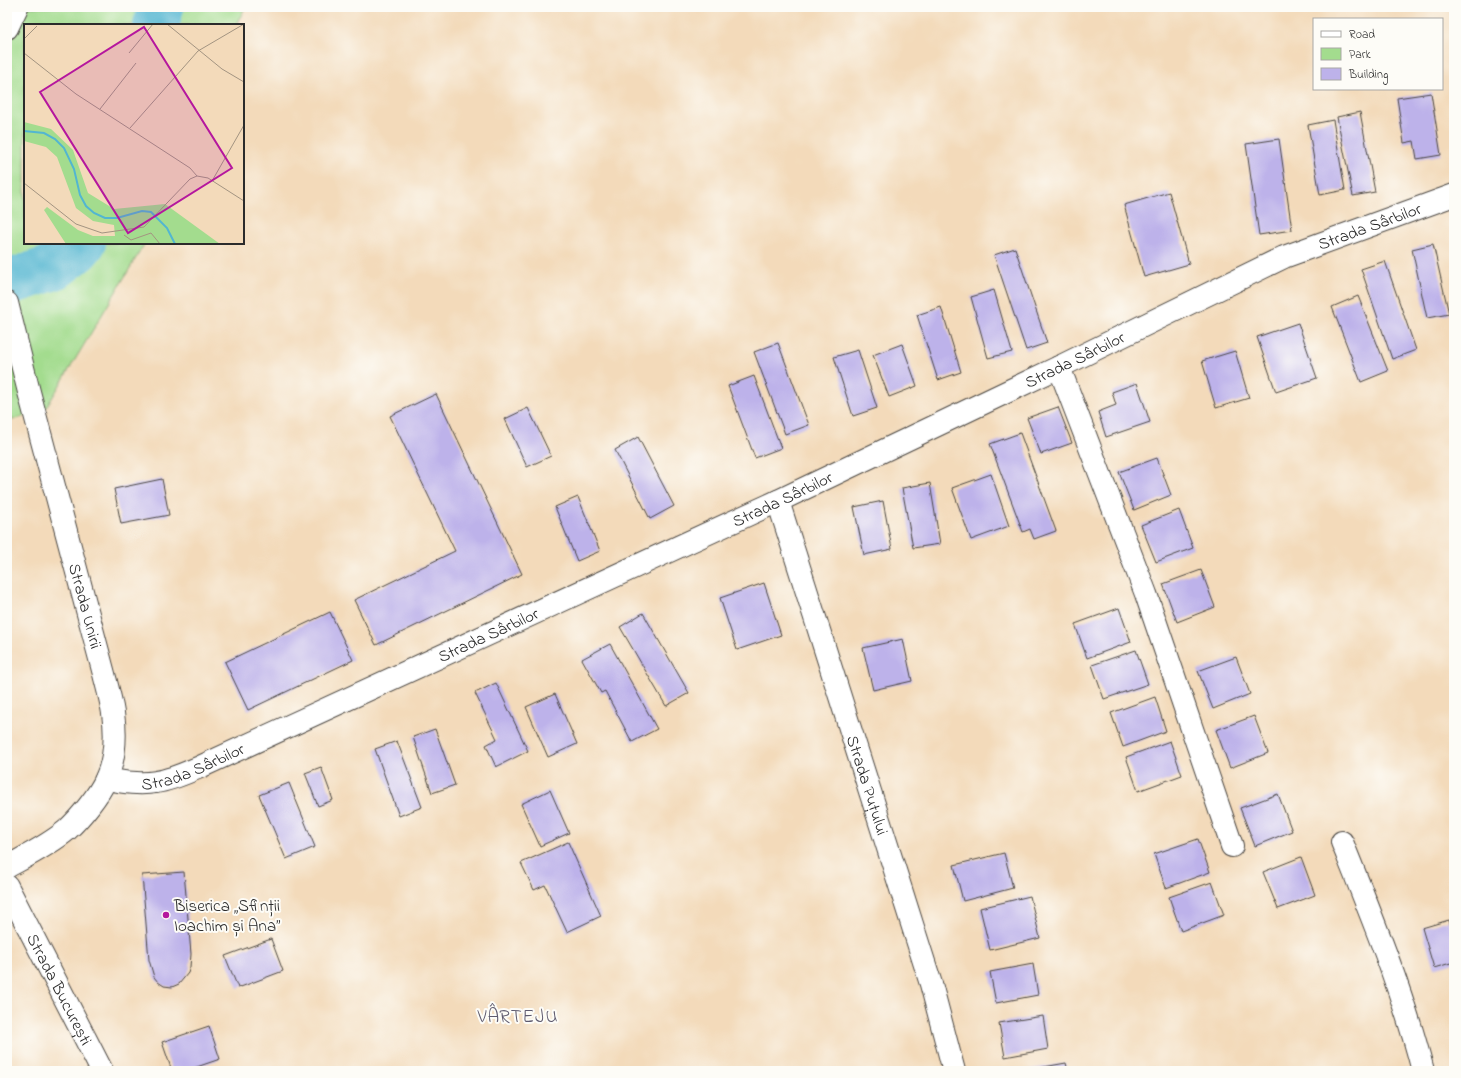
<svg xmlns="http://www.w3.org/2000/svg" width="1461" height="1078" viewBox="0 0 1461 1078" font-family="'Indie Flower',sans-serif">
<rect width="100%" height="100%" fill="#fdfcf7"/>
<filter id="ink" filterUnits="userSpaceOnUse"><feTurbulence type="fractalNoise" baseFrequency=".025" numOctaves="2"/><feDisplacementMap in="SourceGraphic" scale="8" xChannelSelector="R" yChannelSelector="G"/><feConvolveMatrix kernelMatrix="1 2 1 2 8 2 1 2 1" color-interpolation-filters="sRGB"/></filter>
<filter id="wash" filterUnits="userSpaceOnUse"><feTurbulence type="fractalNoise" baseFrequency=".012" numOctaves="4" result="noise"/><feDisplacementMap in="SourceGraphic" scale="16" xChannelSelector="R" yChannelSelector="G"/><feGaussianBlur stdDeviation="0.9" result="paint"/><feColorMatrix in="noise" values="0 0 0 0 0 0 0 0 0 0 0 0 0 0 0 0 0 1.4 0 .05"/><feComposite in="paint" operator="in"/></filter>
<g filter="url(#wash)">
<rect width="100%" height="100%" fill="#f3daba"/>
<path fill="#a3dc8e" stroke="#67845c" d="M7,7H245L237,25H25V243H145L46,408L7,422Z"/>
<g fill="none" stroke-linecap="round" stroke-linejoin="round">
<g stroke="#52b6d1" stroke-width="46">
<path d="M156,25L161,7"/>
<path d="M7,283L55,267L77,250L83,243"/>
</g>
</g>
<g id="blocks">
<g fill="#bdb2ea">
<path d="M1431,93L1441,155L1417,159L1414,141L1404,143L1397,98Z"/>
<path d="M1360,112L1375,192L1353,196L1337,117Z"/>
<path d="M1333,120L1345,190L1320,195L1308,125Z"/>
<path d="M1279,139L1292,230L1259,235L1246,144Z"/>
<path d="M1169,192L1189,264L1144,277L1124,205Z"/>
<path d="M1433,244L1449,314L1427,318L1412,249Z"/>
<path d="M1015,248L1047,343L1026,350L994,255Z"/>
<path d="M1385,261L1416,350L1392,359L1361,269Z"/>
<path d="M994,290L1012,352L988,358L971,297Z"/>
<path d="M1358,296L1388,371L1361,382L1332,307Z"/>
<path d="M941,307L961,372L938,380L917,315Z"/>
<path d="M1298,323L1317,378L1276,392L1257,337Z"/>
<path d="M778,343L809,425L785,434L754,352Z"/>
<path d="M902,344L917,386L889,397L873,355Z"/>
<path d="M858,350L877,408L853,416L834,357Z"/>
<path d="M1235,351L1249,398L1216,408L1202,361Z"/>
<path d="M754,376L781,448L755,458L728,386Z"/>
<path d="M1137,383L1150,422L1106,437L1098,412L1116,405L1112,392Z"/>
<path d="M436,394L522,574L376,645L354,600L455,551L390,416Z"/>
<path d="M1058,407L1072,443L1041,454L1027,418Z"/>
<path d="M528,408L551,456L527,467L505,419Z"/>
<path d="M1020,433L1056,531L1034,539L1030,529L1023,532L990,444Z"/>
<path d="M638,437L674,506L650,519L615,450Z"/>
<path d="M1157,458L1171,495L1134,510L1119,472Z"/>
<path d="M991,474L1009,526L971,540L952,488Z"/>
<path d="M162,479L169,515L121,524L114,489Z"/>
<path d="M930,483L940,544L913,548L902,488Z"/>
<path d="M578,497L600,551L577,561L555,507Z"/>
<path d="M883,501L892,549L864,555L854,507Z"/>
<path d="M1179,510L1193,548L1156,562L1141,525Z"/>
<path d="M1201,570L1215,607L1177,622L1163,584Z"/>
<path d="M764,583L781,635L737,650L720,598Z"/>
<path d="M1119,608L1131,642L1087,658L1075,624Z"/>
<path d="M330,612L353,660L248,710L225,662Z"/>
<path d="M643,613L689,693L666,706L620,627Z"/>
<path d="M903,639L912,681L873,690L863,648Z"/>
<path d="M610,644L657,729L632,742L605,691L601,693L582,659Z"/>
<path d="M1136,650L1148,684L1104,699L1092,665Z"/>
<path d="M1236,657L1250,694L1213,709L1198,671Z"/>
<path d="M496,683L528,751L496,767L486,745L497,739L475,693Z"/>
<path d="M555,694L577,744L548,757L526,707Z"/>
<path d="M1155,697L1166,731L1123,747L1111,713Z"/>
<path d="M1254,716L1268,753L1230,768L1216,730Z"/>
<path d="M435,729L455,785L432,793L413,737Z"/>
<path d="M397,741L422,807L399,816L375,749Z"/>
<path d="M1170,741L1182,775L1138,791L1126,757Z"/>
<path d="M321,767L333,800L318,806L305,773Z"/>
<path d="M289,783L315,847L286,859L259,795Z"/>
<path d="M550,790L569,833L540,846L521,804Z"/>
<path d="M1278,794L1292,831L1255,846L1240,808Z"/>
<path d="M1198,839L1210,872L1166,888L1154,854Z"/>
<path d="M568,842L601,916L567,932L545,885L534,890L521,863Z"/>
<path d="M1004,853L1013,888L963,901L954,865Z"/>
<path d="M1301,857L1315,895L1278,909L1263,872Z"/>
<path d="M184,872L191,954L190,967L188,973L179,984L172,987L164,986L158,982L154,977L149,960L142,875Z"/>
<path d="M1212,882L1224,915L1181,931L1169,897Z"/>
<path d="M1030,896L1040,938L990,950L980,908Z"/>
<path d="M1449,920L1454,938V962L1434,968L1422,928Z"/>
<path d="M271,939L283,971L238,988L225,956Z"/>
<path d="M1033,964L1038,995L996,1003L990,972Z"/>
<path d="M1043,1016L1048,1049L1005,1057L999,1023Z"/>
<path d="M209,1026L220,1059L185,1071H172L162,1042Z"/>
<path d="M1066,1063L1068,1071H1028L1027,1070Z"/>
</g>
</g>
</g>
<g filter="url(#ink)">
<use href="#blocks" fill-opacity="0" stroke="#494540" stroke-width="1"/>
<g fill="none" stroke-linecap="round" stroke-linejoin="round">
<g stroke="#494540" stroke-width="24">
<g id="minor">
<path d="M1059,367L1146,594L1232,846"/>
<path id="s1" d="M778,501L931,984L954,1071"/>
<path id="s2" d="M106,779C123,782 139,785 156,782C171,780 186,773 200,767L778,501L1059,367L1284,257L1454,195"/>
<path d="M1342,842C1372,917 1403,992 1423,1071"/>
</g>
</g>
<g stroke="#494540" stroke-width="24">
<g id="tertiary">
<path id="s3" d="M7,886L102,1071"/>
</g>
</g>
<g stroke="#494540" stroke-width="24">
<g id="secondary">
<path d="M7,28L17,7"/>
<path id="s4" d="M7,303L29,392L104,674C107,686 111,700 113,713C116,734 115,759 106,779C99,795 80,818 67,830C49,845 27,856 7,867"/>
</g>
</g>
<use href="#minor" stroke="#fff" stroke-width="22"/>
<use href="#tertiary" stroke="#fff" stroke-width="22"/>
<use href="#secondary" stroke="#fff" stroke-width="22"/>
</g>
</g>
<circle fill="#b5179e" stroke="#fdfcf7" stroke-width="1.5" cx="166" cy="915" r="4"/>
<g text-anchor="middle" stroke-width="4" stroke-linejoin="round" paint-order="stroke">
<g font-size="17" fill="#2b2b2b" stroke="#fdfcf7">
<text dy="6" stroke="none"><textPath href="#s2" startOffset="1386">Strada Sârbilor</textPath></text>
<text dy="6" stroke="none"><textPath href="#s2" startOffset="1062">Strada Sârbilor</textPath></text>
<text dy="6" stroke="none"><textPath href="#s2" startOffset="738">Strada Sârbilor</textPath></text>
<text dy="6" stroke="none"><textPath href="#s4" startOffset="313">Strada Unirii</textPath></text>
<text dy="6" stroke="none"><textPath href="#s2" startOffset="414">Strada Sârbilor</textPath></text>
<text dy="6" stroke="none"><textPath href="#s2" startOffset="90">Strada Sârbilor</textPath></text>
<text dy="6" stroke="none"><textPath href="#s1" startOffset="298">Strada Puțului</textPath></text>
<text dy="6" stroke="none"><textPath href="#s3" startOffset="116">Strada București</textPath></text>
</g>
<g font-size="17" fill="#2b2b2b" stroke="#fdfcf7" text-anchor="start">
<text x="174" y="911">Biserica „Sfinții<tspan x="174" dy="20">Ioachim și Ana”</tspan></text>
</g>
<g font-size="19" letter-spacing="1" fill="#5e5a6e" stroke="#fdfcf7">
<text x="518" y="1022">VÂRTEJU</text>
</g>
</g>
<g transform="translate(24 24)">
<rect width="220" height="220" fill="#f3daba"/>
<path d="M0,98L27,105L49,126L64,169L90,185L141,180L196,220H42L20,186L23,183L54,206L69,212H91L90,201L69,197L52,184L33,133L22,123L0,117Z" fill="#a3dc8e"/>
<path fill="none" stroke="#52b6d1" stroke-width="2" d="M0,107L20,109L31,115L40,124L50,145L56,171L62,182L70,189L81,194H93L118,187L127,188L143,204L151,220"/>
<path fill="none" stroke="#a39481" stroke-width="1" d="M143,0L198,45L220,58M0,15L13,2M0,29L52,70L166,144L173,152M105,29L129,0M76,85L112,39M106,104L174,27L220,0M188,157L220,101M0,159L52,200L78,209L120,203L166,155L173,152L184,154L220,177M100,211L107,216L127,209L136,220"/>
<path fill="#b5179e" fill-opacity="0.15" stroke="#b5179e" stroke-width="2" d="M120,3L208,144L104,209L16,68Z"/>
<rect width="220" height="220" fill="none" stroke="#2b2b2b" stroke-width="2"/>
</g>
<rect width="1461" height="1078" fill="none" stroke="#fdfcf7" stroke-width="24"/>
<rect x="1313" y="18" width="130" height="72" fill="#fdfcf7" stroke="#a9a8a5"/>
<rect x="1321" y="31" width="20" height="6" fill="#ffffff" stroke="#a9a8a5"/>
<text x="1349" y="38" font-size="12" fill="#2b2b2b">Road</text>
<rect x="1321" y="48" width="20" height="12" fill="#a3dc8e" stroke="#a9a8a5"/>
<text x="1349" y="58" font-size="12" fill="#2b2b2b">Park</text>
<rect x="1321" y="68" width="20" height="12" fill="#bdb2ea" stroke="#a9a8a5"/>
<text x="1349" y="78" font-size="12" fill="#2b2b2b">Building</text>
</svg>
